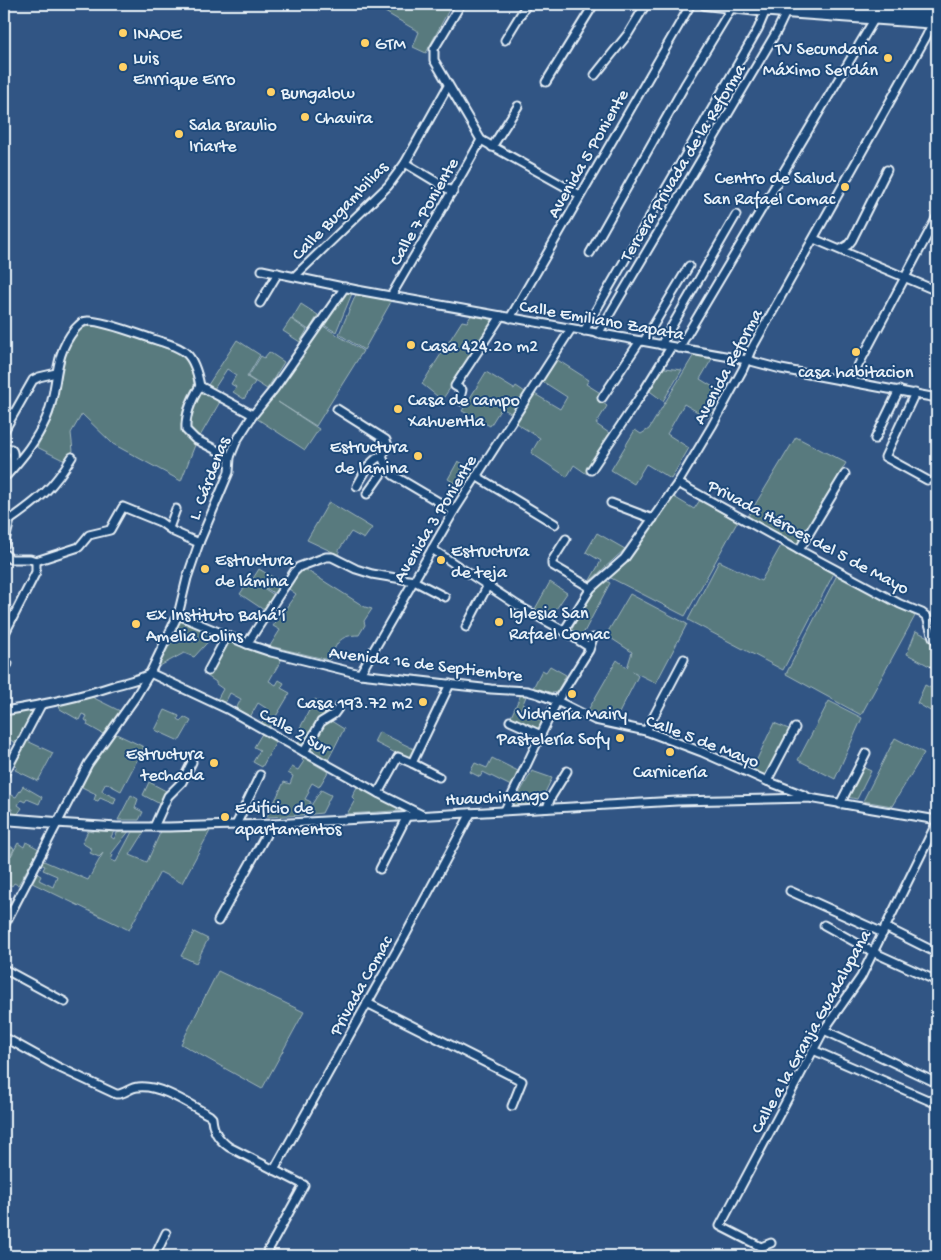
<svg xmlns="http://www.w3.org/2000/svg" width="941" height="1260" viewBox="0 0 941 1260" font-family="'Gochi Hand',sans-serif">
<rect width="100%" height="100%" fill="#315584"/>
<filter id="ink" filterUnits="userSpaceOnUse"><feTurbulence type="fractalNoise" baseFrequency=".02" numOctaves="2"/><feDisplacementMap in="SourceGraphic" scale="10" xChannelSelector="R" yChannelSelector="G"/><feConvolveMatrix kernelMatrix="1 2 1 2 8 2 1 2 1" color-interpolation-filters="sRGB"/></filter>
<g filter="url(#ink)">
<g fill="#587a7e" stroke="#a0b6bb">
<path d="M384,4H452L426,53L413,47L419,32L385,12L387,5Z"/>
<path d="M345,289L353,291L336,332L320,323Z"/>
<path d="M357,292L392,300L364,350L339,334Z"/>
<path d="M301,304L318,315L309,330L292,319Z"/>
<path d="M472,314L498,318L442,400L422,384L462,321L467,322Z"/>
<path d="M291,319L307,330L300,342L283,331Z"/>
<path d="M320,324L363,351L316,426L278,402L319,429L305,450L256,418Z"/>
<path d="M89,326H100L177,352C193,362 192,368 194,386C186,398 178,419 183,433C185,438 191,442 195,445L181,481L113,444L82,414L71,433L73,451L63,460L37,447C42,437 49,426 53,415C61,394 60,331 89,326Z"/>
<path d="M237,340L260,355L247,377L255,382L244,399L233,392L236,387L231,384L236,375L227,369L214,389L208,385Z"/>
<path d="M269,352L284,362L267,389L248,377L261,356L264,358Z"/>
<path d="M695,353L713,357L700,379L723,393L708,418L684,404L667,434L689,448L671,479L646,464L634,484L611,470L635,430L641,434L649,429Z"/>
<path d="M556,359L589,380L586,384L602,394L599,400L607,406L596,424L612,435L587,474L574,465L567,477L531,453L540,438L514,422L533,393L560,409L567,397L542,381Z"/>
<path d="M663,364H666L665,368L682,370L663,401L647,389Z"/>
<path d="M486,372L514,389L516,386L528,394L514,415L502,408L505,402L490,426L462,411Z"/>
<path d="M201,388L221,400L199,438L186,429L187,421Z"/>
<path d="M796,437L846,463L797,546L747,518Z"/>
<path d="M458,461L476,471L471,480L466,477L461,487L448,479Z"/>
<path d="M674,497L694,509L700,500L739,519L685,616L609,577L625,564Z"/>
<path d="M329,502L372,528L364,539L351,532L339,550V555L307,540Z"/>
<path d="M597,533L625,549L589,582L601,561L586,552Z"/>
<path d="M782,544L834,573L783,670L688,620L719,561L761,581Z"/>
<path d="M303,568L365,607L372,609L364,621L365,625L359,635C338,635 337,644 329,660L270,646L280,630L273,626L296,594L286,587L295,574Z"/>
<path d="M259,569L281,582L274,593L252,580Z"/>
<path d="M837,575L915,616L861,715L786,674Z"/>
<path d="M250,579L274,595L264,610L240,594Z"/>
<path d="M604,579L610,583L581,638L571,631L592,590Z"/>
<path d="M550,582L567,593L550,618L535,609Z"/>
<path d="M630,594L687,624L656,683L632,671L638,676L616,719L597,717L587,712L617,660L627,668L632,652L606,635Z"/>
<path d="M179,618L208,629L203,636L209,630L215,634L194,657L184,653L156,668Z"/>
<path d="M916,631L930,638L937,645V670L907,654Z"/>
<path d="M227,638L283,657L269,681L276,685L279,680L284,683L281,688L290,693L269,728L261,724L269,710L258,703L250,717L236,709L241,699L230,693L225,703L217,700L223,689L216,684V682L207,676Z"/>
<path d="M550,666L566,675L557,692L553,693L533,688L542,670L546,672Z"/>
<path d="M925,685L937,691V715L917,703Z"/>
<path d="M522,692L527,694L520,711L542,721L537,731L510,719Z"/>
<path d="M90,696L120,711L105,735L87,725L88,722L85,720L87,716L82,714L79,720L60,709L59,704Z"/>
<path d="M315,699L335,711L305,747L298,743L307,731L300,728Z"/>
<path d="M829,701L862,718L835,779L798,760Z"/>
<path d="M39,708L18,744L4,737V712Z"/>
<path d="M165,710L179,716L178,719L181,721L184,717L191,721L180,740H177L155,730Z"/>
<path d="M328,719L344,729L328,760L307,749L322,724Z"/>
<path d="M774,723L791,730L767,776L752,770Z"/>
<path d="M112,732L144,747L121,791L106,783L102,790L103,792L116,798L114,804L100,798L98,801L94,800L96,794L78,785Z"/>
<path d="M263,732L277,740L262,767L253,762L260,750L254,747Z"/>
<path d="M379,732L416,750L411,761L374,742Z"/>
<path d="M895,738L924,753L892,806L863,801Z"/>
<path d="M25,740L53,753L38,781L15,770L17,767L12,764Z"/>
<path d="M303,757L328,772L319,787L312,783L308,790L309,792L305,799L311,802L303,815L267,817L284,782L290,784L293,776L288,773L292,767L298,770L304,761L302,760Z"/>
<path d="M492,758L520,772L513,787L483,772L480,777L470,772L475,763L487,768Z"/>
<path d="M862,767L871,771L857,799L847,797Z"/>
<path d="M532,771L552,778L540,803L513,805Z"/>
<path d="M149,782L166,791L160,804L143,795Z"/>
<path d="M358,785L408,810L347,814L355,800L352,797Z"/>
<path d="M23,786L42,797L39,804L27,799L25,802L21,800L18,805L22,808L17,815L13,814L12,809H4V796L9,799L11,795L16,797Z"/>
<path d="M321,790L331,795L322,813L305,815Z"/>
<path d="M131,795L138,799L135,808L143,812L139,820H118Z"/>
<path d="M93,829L114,831L111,837L114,839L117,833L130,830L111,854L113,855L111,860L116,862L133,830L145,831L130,855L147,862L161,831H210L182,883L160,872L129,930L28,881L34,872L41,876L39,880L53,887L57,876L43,870L45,866L38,863L39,859L88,880L103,853L99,857L90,853L92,849L82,843L88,831L93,832Z"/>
<path d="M26,842L39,849L18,885L14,883L12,886L9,884L8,890L4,888V873L8,874L10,871L5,868L10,859L4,855V844L14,848L11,856L18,843L24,847Z"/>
<path d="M194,932L208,939L196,963L181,956Z"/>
<path d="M218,971L304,1012L262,1089L181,1044Z"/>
</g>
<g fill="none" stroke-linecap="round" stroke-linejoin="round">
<path stroke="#89abc7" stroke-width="2" d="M708,1252L716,1256"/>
<g stroke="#e8f1f8" stroke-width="11">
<g id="street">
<path d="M461,4L434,49V60L481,140L580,195"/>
<path d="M505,40L527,4"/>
<path d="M595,75L628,34L646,4"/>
<path d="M546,82L594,4"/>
<path d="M492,147L518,106"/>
<path d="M405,163L453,192"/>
<path d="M814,239L937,291"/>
<path d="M841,249L848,245L852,240L887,170"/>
<path d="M590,253L686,83L732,7"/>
<path d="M262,270L357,290L747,360L781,369L937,398"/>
<path d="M295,276L388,186L405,163L448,86"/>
<path d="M391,296C421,244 452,193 481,140"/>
<path d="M260,303L278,273"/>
<path d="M510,318L691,4"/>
<path d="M584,331L758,29L766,10"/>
<path d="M598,334L777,31L787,10"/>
<path d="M644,341L689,266"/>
<path d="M661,345L736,215"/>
<path d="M679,348L875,18"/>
<path d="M850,381L937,217"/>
<path d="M915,393L885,457L927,480"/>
<path d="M602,398L640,341"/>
<path d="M462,401L460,398L462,390L455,386L501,316"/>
<path d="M337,409L386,440L388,446L382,456L386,467L393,475L454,511"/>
<path d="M4,431L33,380L39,377L56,373"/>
<path d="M875,439L899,390"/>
<path d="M4,448L11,449C17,455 10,463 7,470"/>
<path d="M230,457L195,439L186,430C185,415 192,399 200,386L253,415"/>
<path d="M591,470L645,389L671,347"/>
<path d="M7,475C23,457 36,441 46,419C60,388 51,358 75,329C79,325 82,321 87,321C101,320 135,333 150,338C184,349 193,349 200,386"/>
<path d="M476,476L555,524"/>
<path d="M678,483L799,550L900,604L922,613L927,617L933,637L937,642"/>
<path d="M357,486C363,476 370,459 382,456"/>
<path d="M367,494L386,467"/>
<path d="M611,503L653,519"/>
<path d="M4,517L10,520L4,545"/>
<path d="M10,520C40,499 53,488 72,457"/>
<path d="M169,528L176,509"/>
<path d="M566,539L552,561V565L591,588"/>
<path d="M432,549L517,605L564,631L589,647"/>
<path d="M799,550L845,474"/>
<path d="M4,553L10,559H30L36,561"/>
<path d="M36,561L79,547L89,535L110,530L123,507L160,522L174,532L199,543"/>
<path d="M178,615L247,644L271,652L360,674L491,689L527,691L538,694L557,701L595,720L646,731L702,752L767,781L806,796"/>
<path d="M466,627L488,585"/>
<path d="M564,631L591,588L624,559L678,483L712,426L743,369L751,350L926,37L934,20"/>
<path d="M4,635L36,572V561"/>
<path d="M247,644L294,572L299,567L326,557H332L356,569L372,574L414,581L445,597"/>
<path d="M4,662L8,664"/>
<path d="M208,671L227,636"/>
<path d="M150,673L227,709L378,793L422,815"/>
<path d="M360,674L454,511L571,329"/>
<path d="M4,711C41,705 77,698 113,686C126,682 138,680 150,674"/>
<path d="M510,721L541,735"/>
<path d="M646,731L684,659"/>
<path d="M304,752L321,722L334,714L339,707"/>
<path d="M412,763L450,684"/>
<path d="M4,775L41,705"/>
<path d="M767,781L795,728"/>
<path d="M378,793L398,757L412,763L439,777"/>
<path d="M840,804L866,753"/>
<path d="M547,808L551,797L567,771"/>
<path d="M505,810L557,701L589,650L593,638"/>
<path d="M56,823L117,827H169L272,824L677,801L809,798L937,820"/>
<path d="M236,825L260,775"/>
<path d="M154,827L168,796L182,782L192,762"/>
<path d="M4,829L8,819"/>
<path d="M380,869L407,816"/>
<path d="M790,891L883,933"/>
<path d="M218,921L272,824"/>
<path d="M824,925L873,952L937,981"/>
<path d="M4,926L88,764L135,698L150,673L178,615L187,578L199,543L229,472L230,457L237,440L253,415L274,389L345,287"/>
<path d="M885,927L937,953"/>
<path d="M4,969L65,1002"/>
<path d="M367,1003L522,1081L512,1106"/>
<path d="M824,1030L937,1083"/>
<path d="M4,1037L58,1067L116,1094C124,1095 130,1087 138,1087C160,1084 190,1105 209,1115L212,1118C213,1131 218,1139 229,1147L304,1185L265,1256"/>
<path d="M813,1050L937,1104"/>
<path d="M274,1170L406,934L471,813"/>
<path d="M771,1243L761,1247L720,1226L824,1030L861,977L937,822"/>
<path d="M155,1256L166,1233"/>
</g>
</g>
<g stroke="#e8f1f8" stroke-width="14">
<g id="secondary">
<path d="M705,4L758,10L937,23"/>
<path d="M774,4L937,15"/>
<path d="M4,819L56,823"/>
</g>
</g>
<use href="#street" stroke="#1f4a7a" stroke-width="7"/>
<use href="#secondary" stroke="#1f4a7a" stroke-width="10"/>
</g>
</g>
<g fill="#ffd166" stroke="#1f4a7a" stroke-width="2">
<circle cx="123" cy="33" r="5"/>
<circle cx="365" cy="43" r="5"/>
<circle cx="888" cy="58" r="5"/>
<circle cx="123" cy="67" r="5"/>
<circle cx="271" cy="92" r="5"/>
<circle cx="305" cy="117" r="5"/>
<circle cx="179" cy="134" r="5"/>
<circle cx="845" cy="187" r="5"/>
<circle cx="411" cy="345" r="5"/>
<circle cx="856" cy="352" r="5"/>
<circle cx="398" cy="409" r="5"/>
<circle cx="418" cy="456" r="5"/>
<circle cx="441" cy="560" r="5"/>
<circle cx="205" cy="569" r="5"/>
<circle cx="499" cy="622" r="5"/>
<circle cx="136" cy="624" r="5"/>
<circle cx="572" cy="694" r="5"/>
<circle cx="423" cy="702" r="5"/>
<circle cx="620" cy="738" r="5"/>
<circle cx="670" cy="752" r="5"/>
<circle cx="214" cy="763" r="5"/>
<circle cx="225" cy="817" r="5"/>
</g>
<g text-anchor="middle" stroke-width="4" stroke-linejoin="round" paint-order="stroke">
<g font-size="18" fill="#e8f1f8" stroke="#1f4a7a" text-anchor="start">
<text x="133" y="39">INAOE</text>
<text x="375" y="49">GTM</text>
<text x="878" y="54" text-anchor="end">TV Secundaria<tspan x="878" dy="21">Máximo Serdán</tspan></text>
<text x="133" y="63">Luis<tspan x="133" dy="21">Enrrique Erro</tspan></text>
<text x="281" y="98">Bungalow</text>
<text x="315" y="123">Chavira</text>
<text x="189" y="130">Sala Braulio<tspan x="189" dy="21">Iriarte</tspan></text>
<text x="835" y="183" text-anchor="end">Centro de Salud<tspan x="835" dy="21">San Rafael Comac</tspan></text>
<text x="421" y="351">Casa 424.20 m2</text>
<text x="856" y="377" text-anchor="middle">casa habitacion</text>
<text x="408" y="405">Casa de campo<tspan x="408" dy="21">Xahuentla</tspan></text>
<text x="408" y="452" text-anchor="end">Estructura<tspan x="408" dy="21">de lamina</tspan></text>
<text x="451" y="556">Estructura<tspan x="451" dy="21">de teja</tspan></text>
<text x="215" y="565">Estructura<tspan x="215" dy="21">de lámina</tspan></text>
<text x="509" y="618">Iglesia San<tspan x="509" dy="21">Rafael Comac</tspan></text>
<text x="146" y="620">Ex Instituto Bahá'í<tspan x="146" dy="21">Amelia Colins</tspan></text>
<text x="413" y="708" text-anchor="end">Casa 193.72 m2</text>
<text x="572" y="719" text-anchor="middle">Vidriería Mairy</text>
<text x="610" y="744" text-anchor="end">Pastelería Sofy</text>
<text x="204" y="759" text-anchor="end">Estructura<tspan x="204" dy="21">techada</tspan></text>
<text x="670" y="777" text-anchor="middle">Carnicería</text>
<text x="235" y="813">Edificio de<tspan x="235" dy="21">apartamentos</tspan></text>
</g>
<g font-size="18" fill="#e8f1f8" stroke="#1f4a7a">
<text transform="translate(587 153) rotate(-60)" y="6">Avenida 5 Poniente</text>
<text transform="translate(682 162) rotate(-59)" y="6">Tercera Privada de la Reforma</text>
<text transform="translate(339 210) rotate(-46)" y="6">Calle Bugambilias</text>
<text transform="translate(423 211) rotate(-60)" y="6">Calle 7 Poniente</text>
<text transform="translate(602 319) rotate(10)" y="6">Calle Emiliano Zapata</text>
<text transform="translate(727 366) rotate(-62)" y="6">Avenida Reforma</text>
<text transform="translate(208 478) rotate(-69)" y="6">L. Cárdenas</text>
<text transform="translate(434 518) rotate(-59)" y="6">Avenida 3 Poniente</text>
<text transform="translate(809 536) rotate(28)" y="6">Privada Héroes del 5 de Mayo</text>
<text transform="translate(426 663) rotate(7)" y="6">Avenida 16 de Septiembre</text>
<text transform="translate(295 730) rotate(29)" y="6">Calle 2 Sur</text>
<text transform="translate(703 740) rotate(21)" y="6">Calle 5 de Mayo</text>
<text transform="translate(497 796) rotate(-3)" y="6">Huauchinango</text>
<text transform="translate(360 985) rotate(-61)" y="6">Privada Comac</text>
<text transform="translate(810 1031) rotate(-61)" y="6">Calle a la Granja Guadalupana</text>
</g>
</g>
<rect width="941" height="1260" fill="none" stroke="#1f4a7a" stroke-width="20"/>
<rect x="10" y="10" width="921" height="1240" fill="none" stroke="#e8f1f8" stroke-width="2" filter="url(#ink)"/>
</svg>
